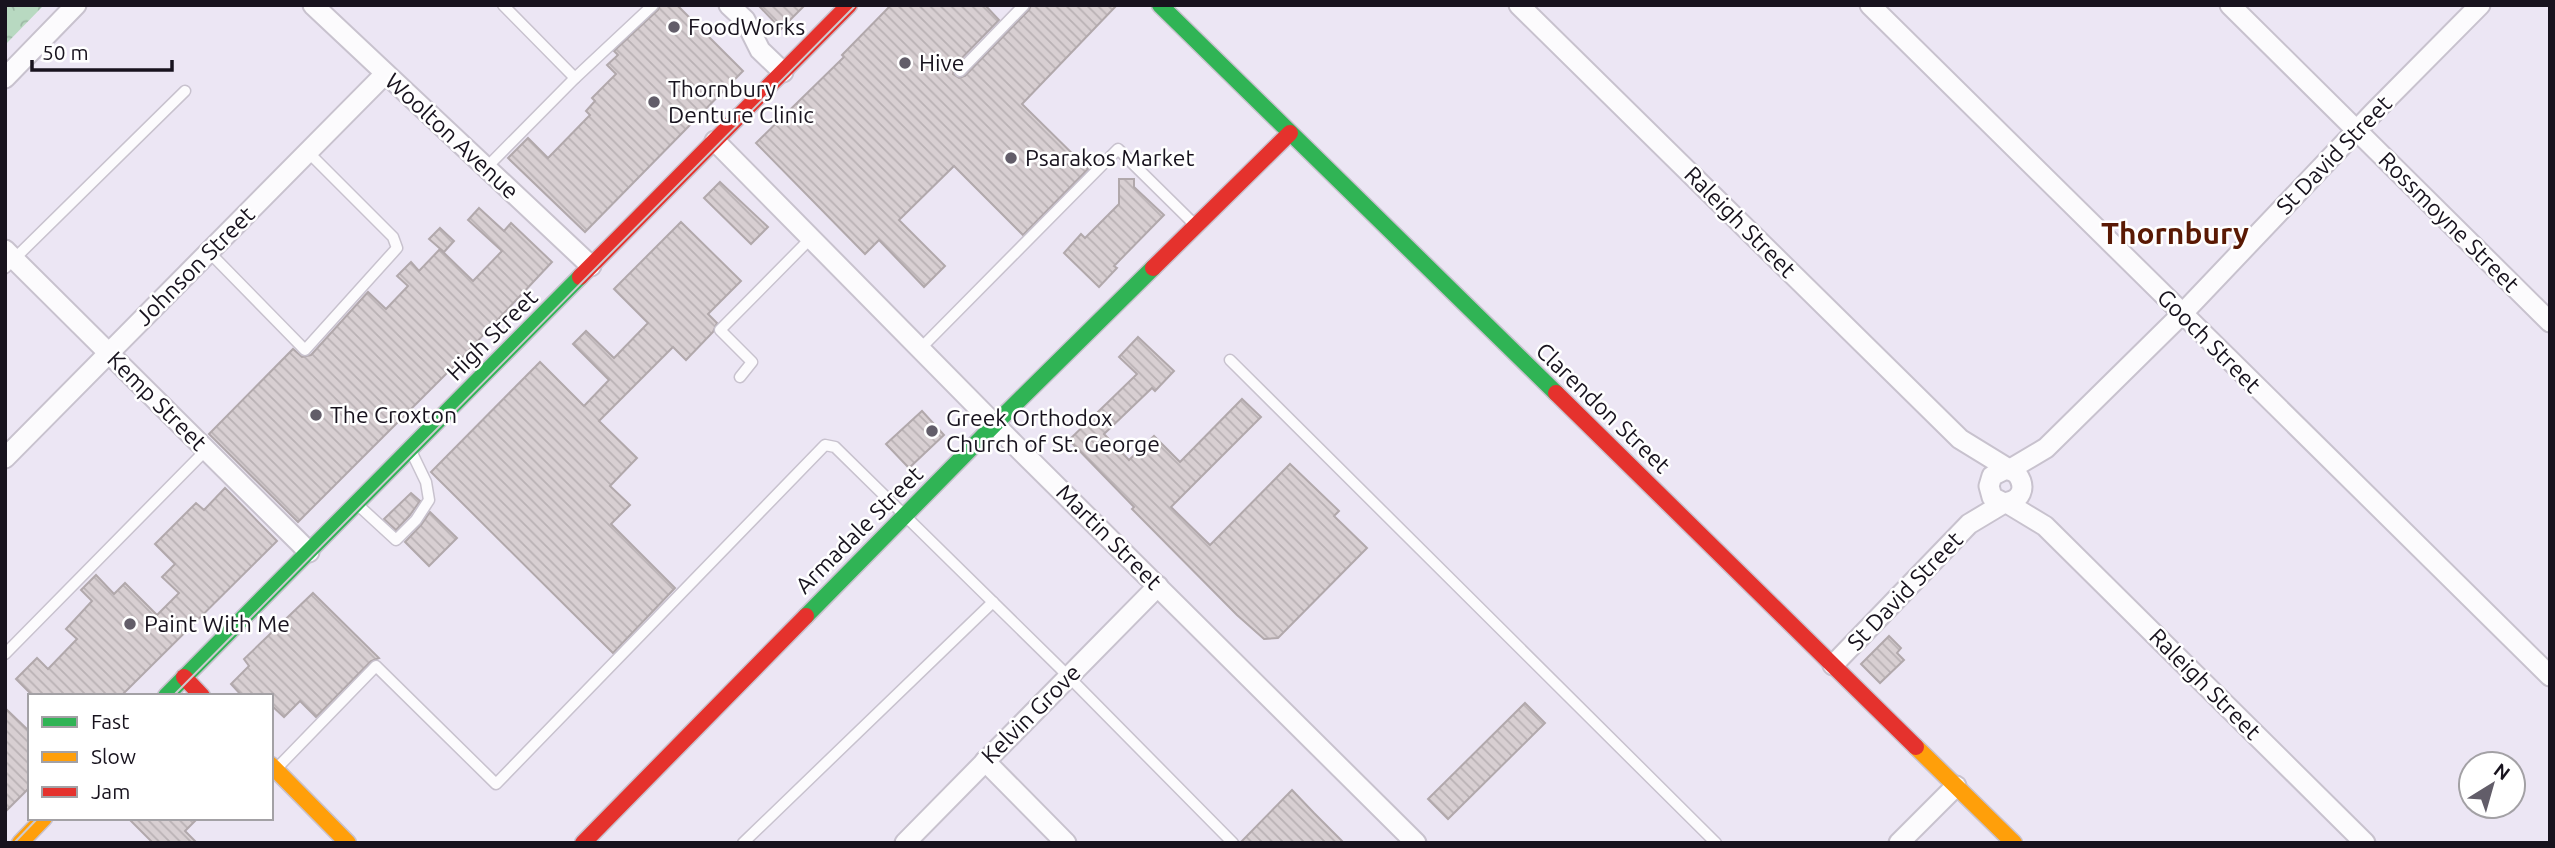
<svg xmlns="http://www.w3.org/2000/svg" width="2555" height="848" viewBox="0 0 2555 848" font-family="Ubuntu,sans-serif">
<defs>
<pattern id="forest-crowns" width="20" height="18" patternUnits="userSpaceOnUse" patternTransform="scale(1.75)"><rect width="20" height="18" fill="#b8d9c1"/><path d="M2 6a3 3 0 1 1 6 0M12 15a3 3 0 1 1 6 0" fill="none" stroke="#9db9a5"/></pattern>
<pattern id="building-back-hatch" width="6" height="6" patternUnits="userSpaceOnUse" patternTransform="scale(1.75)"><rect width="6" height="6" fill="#d8cfd2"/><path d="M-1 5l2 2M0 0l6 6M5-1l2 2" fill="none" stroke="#b9b1b4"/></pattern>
</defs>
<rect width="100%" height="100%" fill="#ece6f4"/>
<path fill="url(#forest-crowns)" d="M5,5H44L5,45Z"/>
<g fill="url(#building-back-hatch)" stroke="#b1a8ab" stroke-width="2">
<path d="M660,5H677L743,71L585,232L508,158L528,138L548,158L590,115L586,111L595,101L592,98L616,74L607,65L618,55L614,51L658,10Z"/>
<path d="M758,5H805L781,29Z"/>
<path d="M891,5H985L999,20L954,66L953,74L959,78L965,76L1029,10L1031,5H1117L1022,104L1088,169L1023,235L954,166L899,220L945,266L924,287L879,240L865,254L756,143L844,57L842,55Z"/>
<path d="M1119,179H1134V187L1164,215L1114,266L1117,268L1099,287L1064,253L1081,234L1085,238L1119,204Z"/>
<path d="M720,182L768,227L751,244L704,198Z"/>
<path d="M479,208L504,231L511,223L552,262L456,364L298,522L209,434L293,349L302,357L311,355L368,292L386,309L408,286L397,276L411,262L419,271L440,249L473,281L502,251L468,220Z"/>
<path d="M681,222L741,281L708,314L717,323L713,332L686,360L673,347L599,421L637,458L610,486L630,505L611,524L675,588L613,653L431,472L540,362L584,406L609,380L573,344L586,331L614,358L648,323L614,289Z"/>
<path d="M440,228L454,241L444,252L429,239Z"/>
<path d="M1138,337L1174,371L1155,391L1152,388L1104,434L1129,460L1154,436L1180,462L1242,399L1261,417L1171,507L1210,545L1290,464L1339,511L1334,516L1367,548L1278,638L1264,639L1237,615L1132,509L1134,507L1069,440L1137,374L1119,357Z"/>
<path d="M922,411L944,435L909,468L886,444Z"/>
<path d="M225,488L277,541L121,696H33L16,679L37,658L48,669L77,639L66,629L92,601L81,590L96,575L114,594L125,583L157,615L179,593L162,577L175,564L155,544L196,503L204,510Z"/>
<path d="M411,493L420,501L410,515L396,530L384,519Z"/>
<path d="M430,512L457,538L429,566L405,542L421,525Z"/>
<path d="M313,593L379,658L371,661L316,717L300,701L284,717L271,705V696H242L231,684L249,666L244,659Z"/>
<path d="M1889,636L1901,648L1897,653L1904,660L1880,683L1861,664Z"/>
<path d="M1525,703L1545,723L1448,819L1428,799Z"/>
<path d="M5,708L30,732V787L5,812Z"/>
<path d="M1292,790L1314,813L1344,843H1240Z"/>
<path d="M128,818H198L185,831L197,843H153Z"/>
</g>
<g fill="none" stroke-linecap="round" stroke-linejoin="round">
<g stroke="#c8c2ce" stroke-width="13">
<g id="lane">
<path d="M503,5L575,78"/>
<path d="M960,71L1024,5"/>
<path d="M486,168L575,78L653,5"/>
<path d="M209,252L305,350L397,248L393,237L308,152"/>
<path d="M5,268L185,91"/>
<path d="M920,349L1118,149L1194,224"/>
<path d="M1230,360L1716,843"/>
<path d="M740,377L752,362L720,330L811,238"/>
<path d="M359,506L396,540L416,520L429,500L426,482L412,453"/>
<path d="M5,654L206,450"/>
<path d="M278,767L376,666L496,784L825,445L835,447L1059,667L1233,843"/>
<path d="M743,843L993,602"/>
</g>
</g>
<g stroke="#c8c2ce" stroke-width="23">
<g id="street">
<path d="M313,5L591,266"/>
<path d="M729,5L745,20L760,50L783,72"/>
<path d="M1519,5L1960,439L2017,474C2027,488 2021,501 2004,503L1992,497L1989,486L1992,476L2006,469"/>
<path d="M1870,5L2550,676"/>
<path d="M2230,5L2550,322"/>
<path d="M5,78L76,5"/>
<path d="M715,141L1018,448L1416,843"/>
<path d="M5,250L309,552"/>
<path d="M5,458L385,74"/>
<path d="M2009,470L2046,448L2182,314L2374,112L2480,5"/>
<path d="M2007,503L2045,526L2365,843"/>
<path d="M1833,665L1969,524L2004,503"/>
<path d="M985,761L1066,843"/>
<path d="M905,843L1158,586"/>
<path d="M1899,843L1956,786"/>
</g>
</g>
<g stroke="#c8c2ce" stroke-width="19">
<g id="fast">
<path d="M1160,5L1556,393"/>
<path d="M806,616L995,424L1153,268"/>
<path d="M166,696L580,277"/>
</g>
</g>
<g stroke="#c8c2ce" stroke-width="19">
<g id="slow">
<path d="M1916,747L2014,843"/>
<path d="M271,765L348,843"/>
<path d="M20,843L44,818"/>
</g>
</g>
<g stroke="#c8c2ce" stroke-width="19">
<g id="jam">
<path d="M1153,268L1290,133"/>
<path d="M580,277L849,5"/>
<path d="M1556,393L1916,747"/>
<path d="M184,677L202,696"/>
<path d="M583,843L806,616"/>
</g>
</g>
<use href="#lane" stroke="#fcfbfd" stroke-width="10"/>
<use href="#street" stroke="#fcfbfd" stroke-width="19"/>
<use href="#fast" stroke="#30b455" stroke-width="16"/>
<use href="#slow" stroke="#ff9f0a" stroke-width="16"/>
<use href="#jam" stroke="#e5322d" stroke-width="16"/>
<g stroke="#cdcacf" stroke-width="2">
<path d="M173,696L856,5"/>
<path d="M14,843L38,818"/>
</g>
</g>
<g fill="#625d69" stroke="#fff" stroke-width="2.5">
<circle cx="674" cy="27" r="7"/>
<circle cx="905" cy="63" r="7"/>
<circle cx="654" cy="102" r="7"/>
<circle cx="1011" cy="158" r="7"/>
<circle cx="316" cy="415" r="7"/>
<circle cx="932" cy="431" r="7"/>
<circle cx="130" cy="624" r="7"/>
</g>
<g text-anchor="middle" stroke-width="5" stroke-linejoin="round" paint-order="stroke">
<g font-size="23" fill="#18131e" stroke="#fff" text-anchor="start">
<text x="688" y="35">FoodWorks</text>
<text x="919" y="71">Hive</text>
<text x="668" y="97">Thornbury<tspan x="668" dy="26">Denture Clinic</tspan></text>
<text x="1025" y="166">Psarakos Market</text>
<text x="330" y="423">The Croxton</text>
<text x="946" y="426">Greek Orthodox<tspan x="946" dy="26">Church of St. George</tspan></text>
<text x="144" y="632">Paint With Me</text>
</g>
<g font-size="23" fill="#18131e" stroke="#fff">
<text transform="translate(452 136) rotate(43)" y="8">Woolton Avenue</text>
<text transform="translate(2334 155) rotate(-46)" y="8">St David Street</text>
<text transform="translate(1740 222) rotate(45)" y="8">Raleigh Street</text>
<text transform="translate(2449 222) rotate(45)" y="8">Rossmoyne Street</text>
<text transform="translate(195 266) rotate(-45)" y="8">Johnson Street</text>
<text transform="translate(492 335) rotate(-45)" y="8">High Street</text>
<text transform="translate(2209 341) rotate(45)" y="8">Gooch Street</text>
<text transform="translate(157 401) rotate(45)" y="8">Kemp Street</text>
<text transform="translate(1603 408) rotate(44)" y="8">Clarendon Street</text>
<text transform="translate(859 530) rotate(-45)" y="8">Armadale Street</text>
<text transform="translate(1109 537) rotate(45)" y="8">Martin Street</text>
<text transform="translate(1905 591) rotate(-46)" y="8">St David Street</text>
<text transform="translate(2205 684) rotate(45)" y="8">Raleigh Street</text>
<text transform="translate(1031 714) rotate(-45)" y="8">Kelvin Grove</text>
</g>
<g font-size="30" font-weight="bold" fill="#5a1904" stroke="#fff">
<text x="2175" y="244">Thornbury</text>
</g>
</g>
<rect width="2555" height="848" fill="none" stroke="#18131e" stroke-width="14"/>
<rect x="28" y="694" width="245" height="126" fill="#ffffff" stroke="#a3a1a5" stroke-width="2"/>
<rect x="42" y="717" width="35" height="10" fill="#30b455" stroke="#a3a1a5" stroke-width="2"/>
<text x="91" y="729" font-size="21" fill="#18131e">Fast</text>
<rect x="42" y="752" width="35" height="10" fill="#ff9f0a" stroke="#a3a1a5" stroke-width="2"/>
<text x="91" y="764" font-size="21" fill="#18131e">Slow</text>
<rect x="42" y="787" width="35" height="10" fill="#e5322d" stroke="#a3a1a5" stroke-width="2"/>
<text x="91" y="799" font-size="21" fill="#18131e">Jam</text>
<g transform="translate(2492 785) rotate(37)"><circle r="33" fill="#ffffff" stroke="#a3a1a5" stroke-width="2"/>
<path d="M0-5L12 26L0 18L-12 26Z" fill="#625d69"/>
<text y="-10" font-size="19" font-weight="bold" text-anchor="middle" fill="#18131e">N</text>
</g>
<path d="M32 60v10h140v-10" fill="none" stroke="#18131e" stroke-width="3.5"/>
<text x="42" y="60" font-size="21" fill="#18131e" stroke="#ffffff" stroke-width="5" paint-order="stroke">50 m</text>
</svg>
